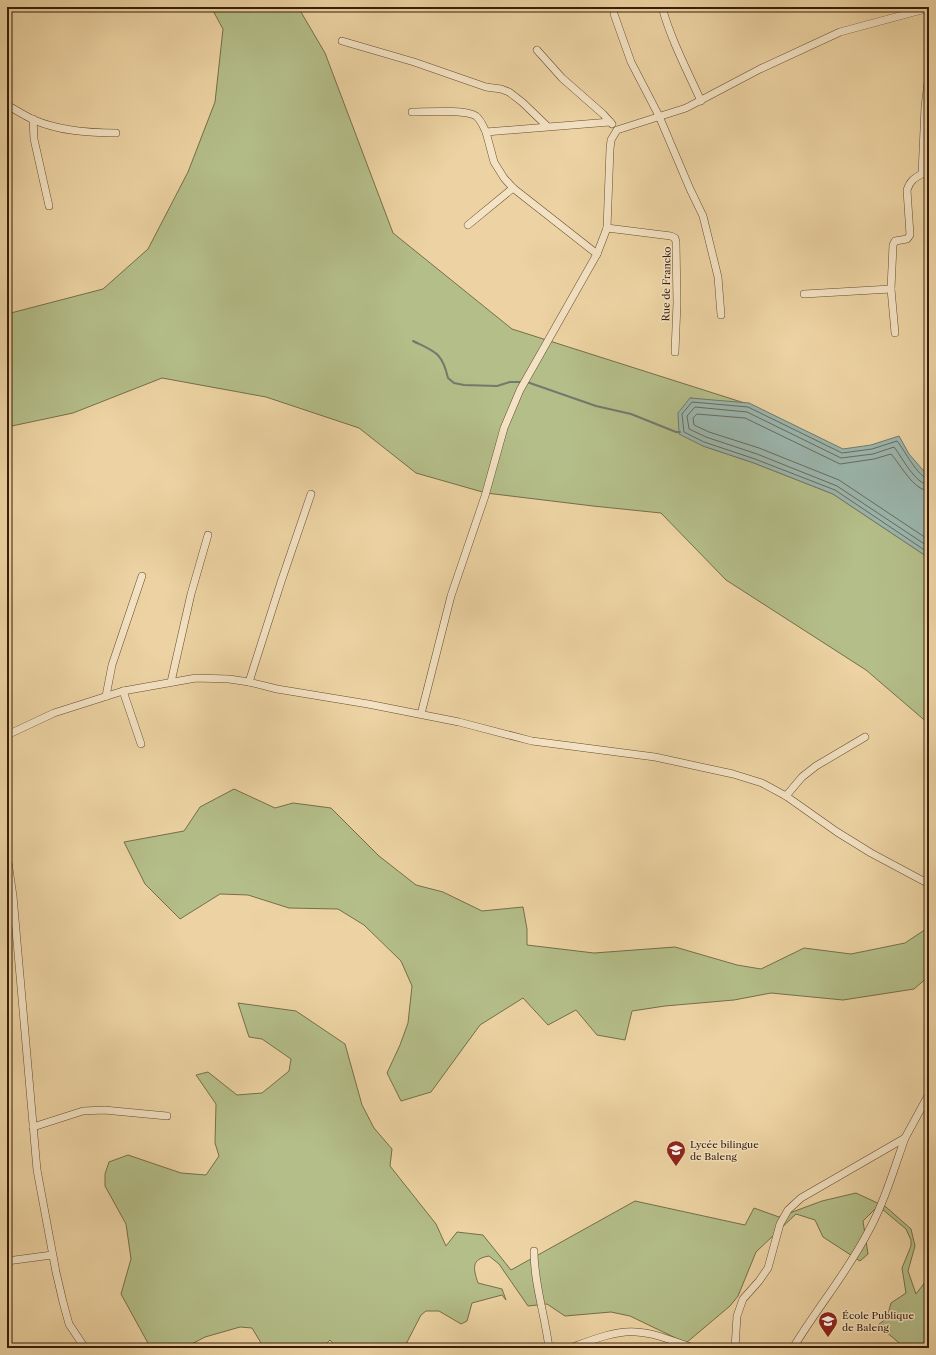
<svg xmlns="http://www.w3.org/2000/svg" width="936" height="1355" viewBox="0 0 936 1355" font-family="'Libre Caslon Text',serif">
<rect width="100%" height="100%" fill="#edd3a3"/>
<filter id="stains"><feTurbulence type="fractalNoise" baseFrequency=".005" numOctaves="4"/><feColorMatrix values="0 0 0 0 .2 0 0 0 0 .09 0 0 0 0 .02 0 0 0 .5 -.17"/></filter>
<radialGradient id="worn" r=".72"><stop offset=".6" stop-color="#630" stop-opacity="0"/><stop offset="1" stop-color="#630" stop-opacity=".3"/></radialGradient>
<g fill="#b4be89" stroke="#766e48">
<path d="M211,7H298L325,53L393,233L512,329L754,406L690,398L703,446L754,463L833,494L929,558V724L866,670L726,580L661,513L593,506L486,493L416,473L359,428L266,397L162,378L73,413L7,427V314L103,289L148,249L188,172L215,102L223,29Z"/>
<path d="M234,789L275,808L293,803L331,808L379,856L416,885L443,892L482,911L523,907L527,929V945L594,953L675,947L737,965L761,969L804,948L851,954L905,943L929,927V976L914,989L843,1000L771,993L734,1000L665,1006L632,1011L625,1040L597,1035L576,1010L548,1025L523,998L480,1025L431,1092L401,1101L387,1073L400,1045L408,1023L412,986L401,961L364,925L338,909L289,908L248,895L220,894L180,919L145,884L124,842L184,831L200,807Z"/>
<path d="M238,1003L296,1011L345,1044L362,1105L374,1128L392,1149L390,1166L436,1224L446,1246L457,1232L483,1235L511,1270L635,1201L745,1225L754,1208L779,1217L822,1201L856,1193L886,1207L911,1229L915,1246L908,1271L916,1294L929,1277V1292L925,1298L926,1304L929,1311V1348H905L878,1325L887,1318L891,1303L906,1293L902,1268L911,1246V1240L906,1229L882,1209L876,1208L863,1221L868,1254L860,1261L823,1237L815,1220L796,1214L756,1252L738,1296L730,1306L686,1343L630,1316L611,1312L565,1316L547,1304L528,1306L499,1264L489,1256C471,1259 473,1268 478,1283L502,1289L506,1300L502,1295L472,1303L467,1321L461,1324L439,1311H426L421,1315L404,1348H337L330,1340L322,1348H264L252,1328L240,1327L205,1337L184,1348H155L149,1345L121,1294L131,1259L126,1224L105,1186V1174L109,1162L128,1155L181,1173L206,1175L219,1156L215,1143L216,1104L196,1075L208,1072L237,1095L262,1093L289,1071L291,1059L262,1039L249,1037Z"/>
</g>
<path fill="#9bb6ae" stroke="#73796c" d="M690,398L749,403L843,449L871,445L899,436L909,454L929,477V558L833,494L754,463L703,446L679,434L678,413Z"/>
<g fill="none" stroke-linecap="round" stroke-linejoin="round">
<g stroke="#6a6a5b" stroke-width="1">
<path d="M929,479C918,478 904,449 897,441L872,449L842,453L748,407L692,402L682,414L684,432L704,442L755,459L835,490L929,553"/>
<path d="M929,485C915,484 902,457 894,447L873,454L841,458L747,412L695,407L687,416L689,429L706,437L757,454L837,486L929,547"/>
<path d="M929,491C913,490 901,465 891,454L874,459L840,464L745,418L697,414L693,418L694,425L709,432L759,448L839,480L929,540"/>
</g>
<g stroke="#73796c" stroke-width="2">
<path d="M413,341C435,352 442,352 448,378L454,383L464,385L497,386L510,382H523"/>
<path d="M527,382L596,406L631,414L676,432H680"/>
</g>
<g stroke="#654b2f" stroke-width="8">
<g id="minor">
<path d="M662,7C671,40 687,70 701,101"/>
<path d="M614,14L631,62L659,116L690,189L703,216L718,277L721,315"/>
<path d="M342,41L414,62L486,87L501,89L509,92L522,102L547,126"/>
<path d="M537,50L562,78L603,114L612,124"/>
<path d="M7,105C16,110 25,116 34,120C60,131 88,133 116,133"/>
<path d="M412,112C426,112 466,109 476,116C481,120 483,126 486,132L610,122"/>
<path d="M33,119L34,139L49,206"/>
<path d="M486,132L494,162L504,178L513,188L597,254"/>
<path d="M468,225L513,188"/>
<path d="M607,228L671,236L675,238L676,242L677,303L675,352"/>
<path d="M804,294L891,289"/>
<path d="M895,333L891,289L893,245L895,241L907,239L910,235L907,190C910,181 914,178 922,174L925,107L929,74"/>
<path d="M171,682L191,594L208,535"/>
<path d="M249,682L281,582L311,494"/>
<path d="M123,691L141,744"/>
<path d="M106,696L112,665L142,576"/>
<path d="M421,714L451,596L485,496L504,428L520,390L597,254L607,228L610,149L611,140L617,130L686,108L760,69L840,32L929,8"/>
<path d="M7,735L54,713L123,691L196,678L229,679L249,682L277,689L368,704L459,722L532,741L655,757L733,774L762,783L786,796L837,832L871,853L929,884"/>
<path d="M786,796L802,777L816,766L865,737"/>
<path d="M7,855L13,896L37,1170L56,1272L63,1302L69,1324L85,1348"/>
<path d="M33,1127L83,1111L104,1110L167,1116"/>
<path d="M534,1251C534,1284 545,1315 549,1348"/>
<path d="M7,1261L52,1255"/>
<path d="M570,1348C589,1341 616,1330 636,1332C656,1333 675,1342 693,1348"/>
<path d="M735,1348L737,1316L743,1299L759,1281L768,1268L780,1224L788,1210L801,1198L905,1138L929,1094"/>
<path d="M793,1348C817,1308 847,1273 868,1232C884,1203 894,1169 905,1138"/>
</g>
</g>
<use href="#minor" stroke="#f3e2c3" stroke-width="7"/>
</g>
<defs>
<g id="school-pin" transform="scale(1)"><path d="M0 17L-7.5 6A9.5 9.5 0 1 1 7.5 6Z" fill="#8f2418" stroke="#f3e2c3"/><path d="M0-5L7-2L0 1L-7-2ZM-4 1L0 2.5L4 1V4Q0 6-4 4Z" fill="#fff"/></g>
</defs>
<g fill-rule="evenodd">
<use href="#school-pin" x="676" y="1150"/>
<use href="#school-pin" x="828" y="1321"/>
</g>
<g text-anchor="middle" stroke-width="3" stroke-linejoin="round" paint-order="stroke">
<g font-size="10" fill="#381e08" stroke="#f3e2c3">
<text transform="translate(666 284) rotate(-89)" y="4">Rue de Francko</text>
</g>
<g font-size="10" fill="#381e08" stroke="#f3e2c3" text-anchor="start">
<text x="690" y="1148">Lycée bilingue<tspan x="690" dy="12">de Baleng</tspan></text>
<text x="842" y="1319">École Publique<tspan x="842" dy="12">de Baleng</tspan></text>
</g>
</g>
<rect width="936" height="1355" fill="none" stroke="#edd3a3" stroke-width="24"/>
<rect x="8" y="8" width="920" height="1339" fill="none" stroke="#381e08" stroke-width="2"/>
<rect x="12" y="12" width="912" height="1331" fill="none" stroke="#381e08"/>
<rect width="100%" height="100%" filter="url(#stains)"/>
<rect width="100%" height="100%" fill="url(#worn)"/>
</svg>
